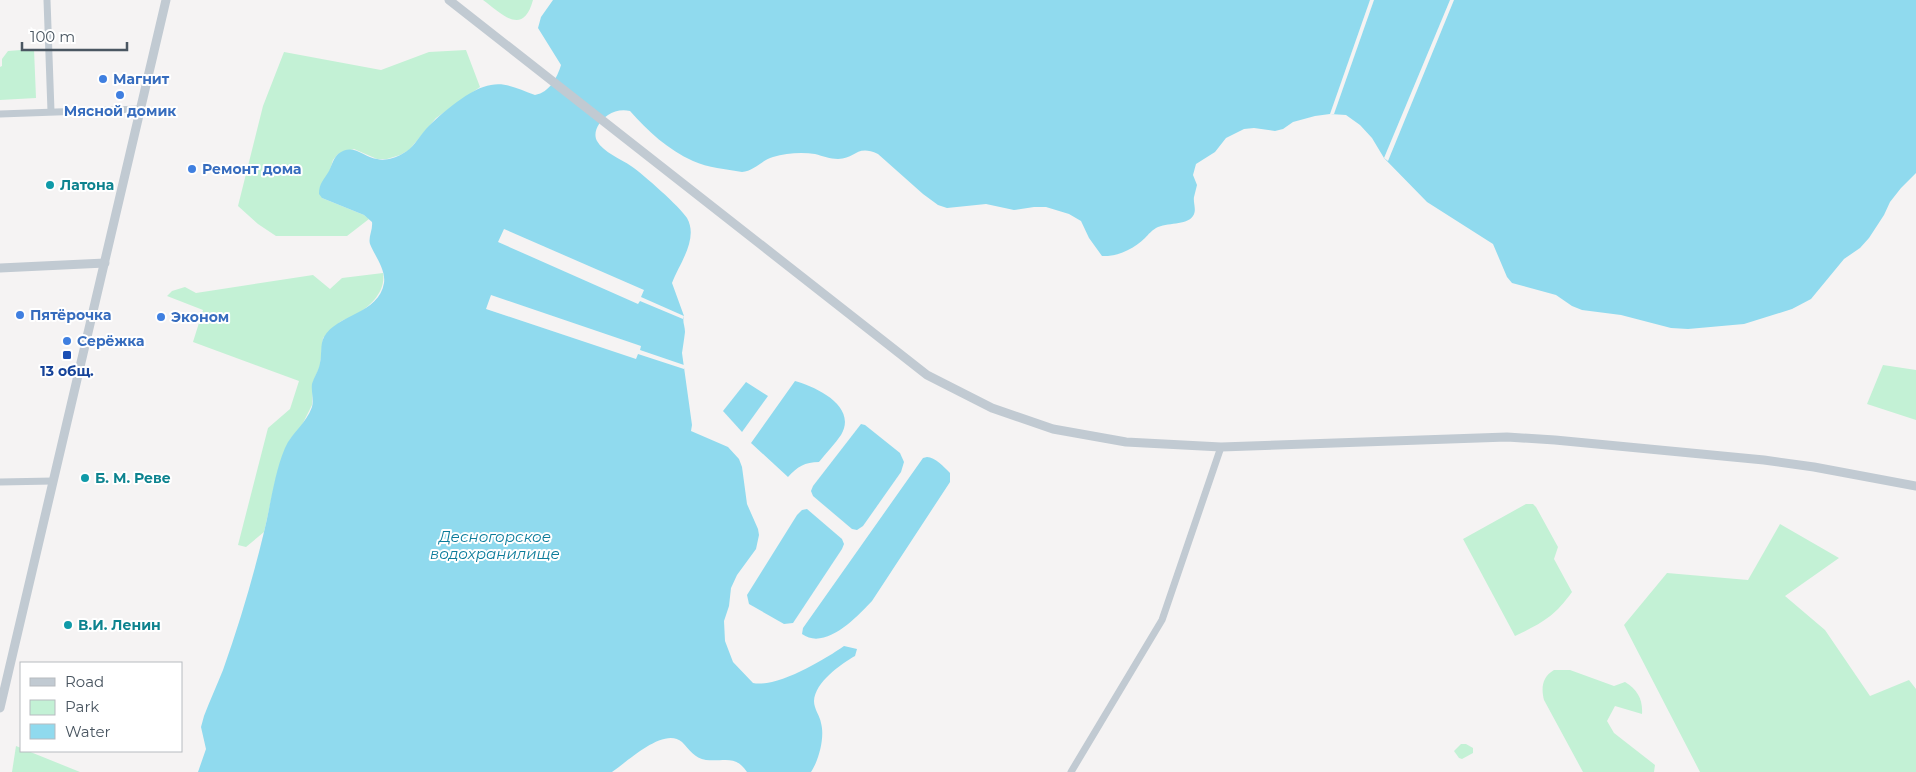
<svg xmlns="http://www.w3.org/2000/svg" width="1916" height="772" viewBox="0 0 1916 772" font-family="Montserrat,sans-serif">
<rect width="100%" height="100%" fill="#f5f3f3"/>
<g fill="#c3f1d5">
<path d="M483,0H533C523,37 502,14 483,0Z"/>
<path d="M34,49L36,98L0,100V67L2,66V59L8,51Z"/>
<path d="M466,50L480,87L436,118L409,150L400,155L387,159H377L354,149L338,154L333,160L330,170L322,198L364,215L369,219L347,236H276L258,224L238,206L263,106L284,52L381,70L429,52Z"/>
<path d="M383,273C386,292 370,307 354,316C350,318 344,319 340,322C334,327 329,333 323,338L320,366L313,382L312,405L301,427L291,438L286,447L277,474L264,532L246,547L238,545L268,428L290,409L299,381L193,342L203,310L167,296L172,291L185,287L196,293L313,275L330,289L342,278Z"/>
<path d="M1883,365L1916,370V420L1867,404Z"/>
<path d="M1526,504H1533L1536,507L1558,547L1554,559L1572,592C1554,617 1542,623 1515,636L1463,539Z"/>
<path d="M1780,524L1839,558L1785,596L1825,630L1870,696L1909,680L1916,689V772H1700L1624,625L1667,573L1748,580Z"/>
<path d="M1554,670H1570L1614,686L1625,682C1638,690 1643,700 1642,714L1615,706L1607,721L1614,733L1655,765L1654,772H1583L1544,700C1541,688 1542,677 1554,670Z"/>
<path d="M1461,744H1466L1473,748V753L1462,759L1459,758L1454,751Z"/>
<path d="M16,746L21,748V751H28L80,772H12Z"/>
</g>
<g fill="#90daee">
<path d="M553,0H1916V173L1901,188L1890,202L1884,215L1869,238L1860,248L1844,259L1811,299L1792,309L1744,324L1688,329L1671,328L1621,315L1582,310L1572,306L1556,295L1512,283L1507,277L1493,244L1427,202L1384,158L1372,138L1360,125L1346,115L1330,114L1315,116L1293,122L1283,129L1275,131L1254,128L1244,129L1226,138L1215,152L1196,164L1193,175L1197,185C1196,189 1195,193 1194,197C1193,203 1197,210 1193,216C1186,226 1167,222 1156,228C1151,231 1149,234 1145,238C1134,249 1117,257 1102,256L1089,238L1081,221L1069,214L1046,207H1034L1014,210L986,204L947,208L938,205L923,194L878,154C856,144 856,159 838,159C830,159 823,156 815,154C802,152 786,153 773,157C762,160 754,171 742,172C726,169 708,168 693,161C668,150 648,131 630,111C622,109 614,111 608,115C600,120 592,132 597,141C603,152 621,159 631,166C643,174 680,207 687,218C699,239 679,264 672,283L684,316C682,321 685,326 685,332C684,340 683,346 682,353L692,425L691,431L728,447L739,459L742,467L747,504L758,529L759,535L756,549L737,575L731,588L729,606L724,621L725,641L733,662L753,683C777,688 824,660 844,646L857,649L855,656C841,664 815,682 814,701C814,709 820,716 821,723C825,737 819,760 811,772H747C735,754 724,762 706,760C694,758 690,750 682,742C664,726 627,762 612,772H198L206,749L201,727L204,716C210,700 217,685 223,670C239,625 253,578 264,532C271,504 274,474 285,448C292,432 306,424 312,407C314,400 311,391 312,384C314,377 319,370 320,363C322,355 320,344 324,337C337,314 379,314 384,283C386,270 375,256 370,244C368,237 373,230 372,222L364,215L322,198L319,194C319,183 324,180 329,171C332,165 333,159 338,154C353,142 363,157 377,159C385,161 395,158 402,154C413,149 418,138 426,129C439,115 472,87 491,85C507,82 520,90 535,95C550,92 557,78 561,65L538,28L541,17Z"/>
<path d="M795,381C816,387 858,406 841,435C835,444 826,453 819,462C805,462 797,467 788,477L751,443Z"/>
<path d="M746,382L768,396L742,432L723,411Z"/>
<path d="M861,424L865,425L900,453L904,462L901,472L863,526L857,530L852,529L813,496L811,491L813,486Z"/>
<path d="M927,457C935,457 944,467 950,473V482L872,601C857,617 825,651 802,634L803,628L923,458Z"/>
<path d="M807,509L842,539L844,544L842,549L793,623L784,624L749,604L747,595L797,515L802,510Z"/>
</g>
<g fill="#f5f3f3">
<path d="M1370,0H1374L1334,114H1330Z"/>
<path d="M1450,0H1454L1388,161L1384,158Z"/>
<path d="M504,229L644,290L641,297L684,316L683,319L640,301L638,304L498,242Z"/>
<path d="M491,295L641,346L640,350L684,365V369L638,354L636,359L486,309Z"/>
</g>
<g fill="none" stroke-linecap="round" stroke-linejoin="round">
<g stroke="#c1cad2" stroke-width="7">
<path d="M47,0L51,111"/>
<path d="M0,114L140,109"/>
<path d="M0,482L53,481"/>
<path d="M1071,772L1162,620L1221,447"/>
</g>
<g stroke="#c1cad2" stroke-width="9">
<path d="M449,0L927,375L992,408L1053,429L1126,442L1221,447L1507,437L1555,440L1764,460L1814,467L1916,486"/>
<path d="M0,268L105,263"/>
<path d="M0,708L166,0"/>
</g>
</g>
<g fill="#3f7fe0" stroke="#fff" stroke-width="2">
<circle cx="103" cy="79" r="5"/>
<circle cx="120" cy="95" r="5"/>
<circle cx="192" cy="169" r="5"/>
<circle cx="20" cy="315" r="5"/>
<circle cx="161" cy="317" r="5"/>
<circle cx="67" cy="341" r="5"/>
</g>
<g fill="#0f9aa8" stroke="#fff" stroke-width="2">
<circle cx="50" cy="185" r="5"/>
<circle cx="85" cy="478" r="5"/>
<circle cx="68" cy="625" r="5"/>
</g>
<rect fill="#1a4fb4" stroke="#fff" stroke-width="2" x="62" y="350" width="10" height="10" rx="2.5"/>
<g text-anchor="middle" stroke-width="4" stroke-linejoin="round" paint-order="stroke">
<g font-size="14" font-weight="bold" fill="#366cbe" stroke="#fff" text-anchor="start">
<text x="113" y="84">Магнит</text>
<text x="120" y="116" text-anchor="middle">Мясной домик</text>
<text x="202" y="174">Ремонт дома</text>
<text x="30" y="320">Пятёрочка</text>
<text x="171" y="322">Эконом</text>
<text x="77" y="346">Серёжка</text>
</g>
<g font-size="14" font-weight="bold" fill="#0d838f" stroke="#fff" text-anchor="start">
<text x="60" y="190">Латона</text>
<text x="95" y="483">Б. М. Реве</text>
<text x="78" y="630">В.И. Ленин</text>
</g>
<g font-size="14" font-weight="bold" fill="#164399" stroke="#fff">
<text x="67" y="376">13 общ.</text>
</g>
<g font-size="15" font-style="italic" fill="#0c7c9b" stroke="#fff">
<text x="495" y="542">Десногорское<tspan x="495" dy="17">водохранилище</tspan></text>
</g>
</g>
<rect x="20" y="662" width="162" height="90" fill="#ffffff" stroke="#b7bbc0"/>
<rect x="30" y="678" width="25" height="8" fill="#c1cad2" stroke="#b7bbc0"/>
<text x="65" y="687" font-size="15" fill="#4a5661">Road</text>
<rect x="30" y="700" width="25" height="15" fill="#c3f1d5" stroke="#b7bbc0"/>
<text x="65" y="712" font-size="15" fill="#4a5661">Park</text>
<rect x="30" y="724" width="25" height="15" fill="#90daee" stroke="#b7bbc0"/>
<text x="65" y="737" font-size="15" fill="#4a5661">Water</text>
<path d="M22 42v8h105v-8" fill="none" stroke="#4a5661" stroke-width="2.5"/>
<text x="30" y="42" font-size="15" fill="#4a5661" stroke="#ffffff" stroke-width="4" paint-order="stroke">100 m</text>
</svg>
